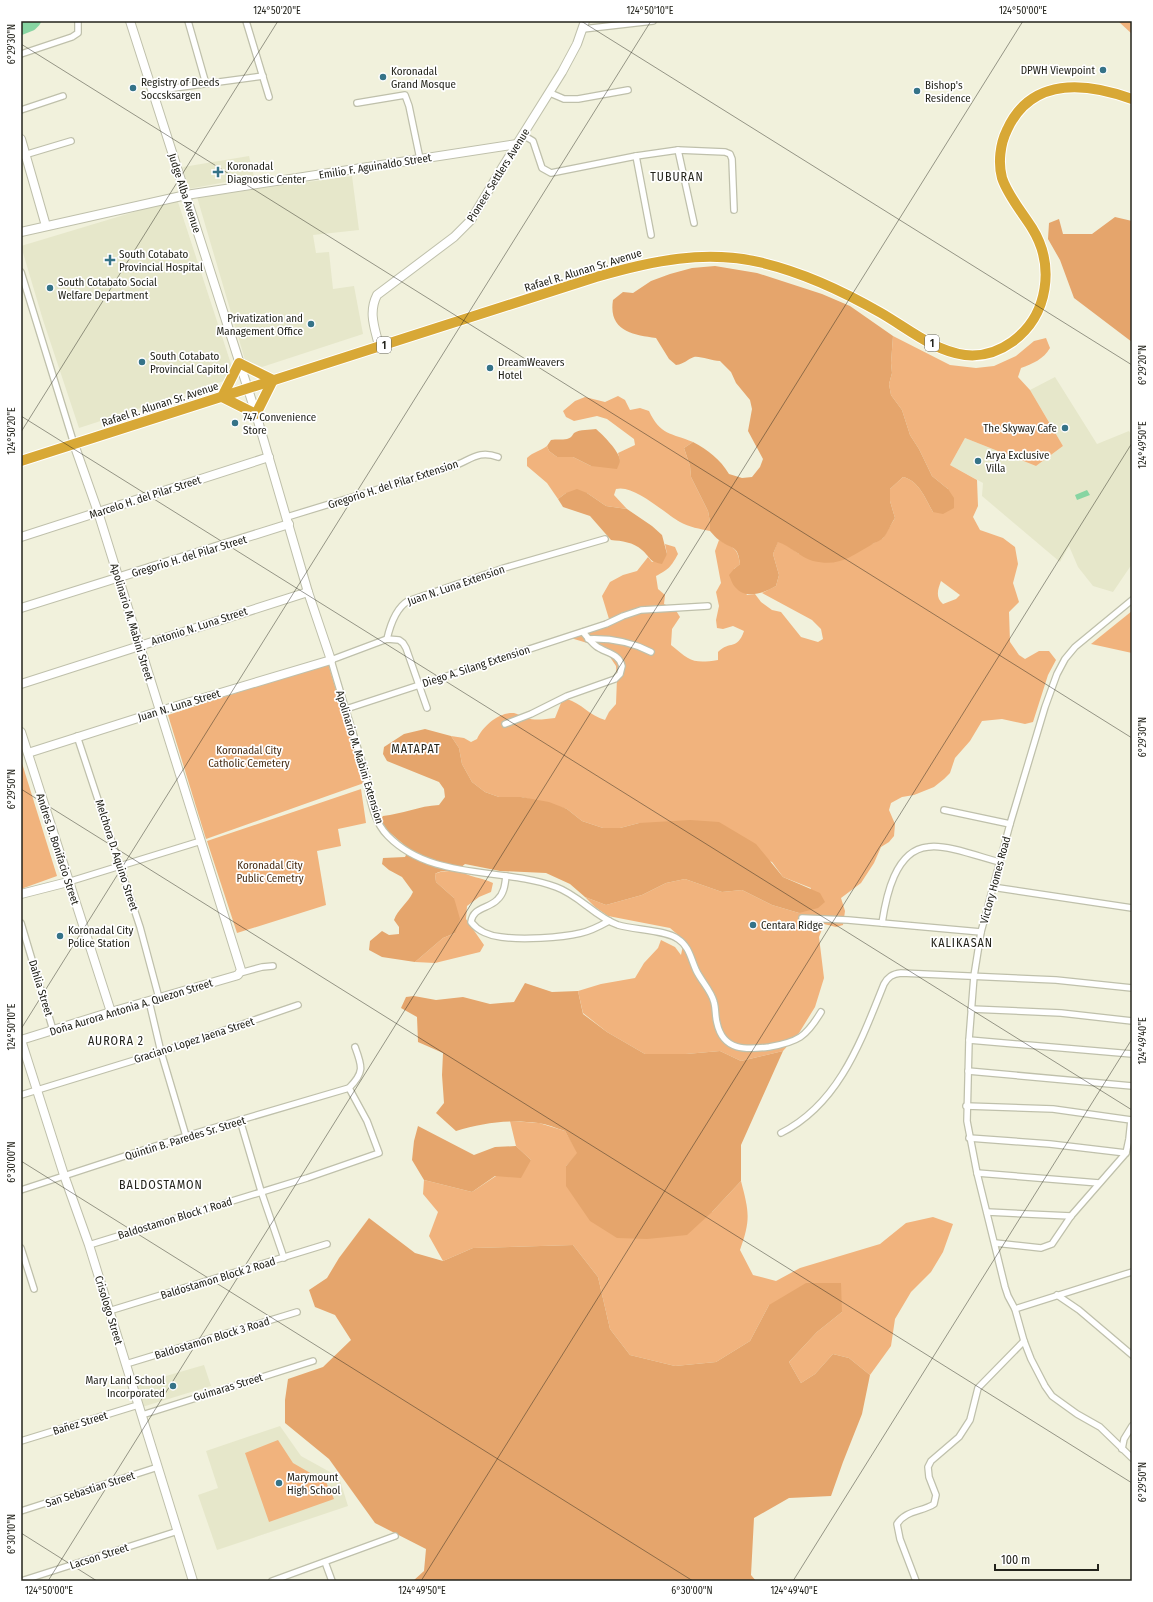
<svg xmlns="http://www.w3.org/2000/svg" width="1153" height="1602" viewBox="0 0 1153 1602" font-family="'Fira Sans Condensed',sans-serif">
<rect width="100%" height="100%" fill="#f1f1dc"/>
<g fill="#e6e7ca">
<path d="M249,156L254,177L188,189L183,167Z"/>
<path d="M352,176L359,230L313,235L316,253L329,252L333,289L354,286L363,334L262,367L245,360L197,197Z"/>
<path d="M177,199L232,367L224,381L79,428L43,320L21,246Z"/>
<path d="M1055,377L1097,444L1129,431L1132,436V564L1113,592L1093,586L1078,567L1069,546L1060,562L982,496L983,483L950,465L965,438L1036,466L1063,446L1030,390Z"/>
<path d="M204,1365L211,1386L142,1407L135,1385Z"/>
<path d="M280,1426L301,1456L339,1477L348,1506L217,1550L198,1495L218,1488L206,1451Z"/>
</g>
<g fill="#f1b37d" fill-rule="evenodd">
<path d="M1118,21H1132V34Z"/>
<path d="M893,336L950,365L976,368L994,366L1016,356L1034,341L1046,338L1050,348C1044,359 1032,364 1021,368L1018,377L1030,390L1063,446L1036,466L965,438L950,465L977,480L978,506L973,517L980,530L1003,538L1015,547L1018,564L1013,583L1019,602L1009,612L1010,642L1019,655L1025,659L1039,651H1049L1056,660L1048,675L1033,722L1025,724L1002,719L982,721L970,741L955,758L950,773L944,779L934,787L914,795L902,797L891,803L889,810L895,824L894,836L889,842L881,847L874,863L861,883L841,898L845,911L843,925L836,927L824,924L819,937L824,978L815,1007L799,1033L783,1051L741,1061L720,1051L686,1054H645L607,1032L583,1013L578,991L601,984L635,978L644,963L658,948L661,940L675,947L681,955L684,940L670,928L608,916L595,907L585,897L606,905L642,895L666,883L685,879L722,892L742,890L772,905L799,913L811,888L783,877L772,862L639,823L620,828H603L582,821L567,809L521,797H499L485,792L472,782L462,764L459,748L451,736L464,738L471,742L477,739C483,726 499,712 514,713C518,714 522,717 526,718C536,721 545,719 555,718L561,703L567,699C581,703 590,716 605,720L609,712L616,704L617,678L616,666L604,648L564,636L609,619L602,596L610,582L623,575L637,571L648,557L652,562L667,554L665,544L675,547L678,554C671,567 668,570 656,576L658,589L665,595L664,604L675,609L680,617L672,629L671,645C690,661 693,664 718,660V652C730,640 737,651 744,631L733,626L723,629L717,628L716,620L719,606L716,592L721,583L715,551L719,540C733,547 738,548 740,564L734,569L747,595L755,594L761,602L772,610L781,612L801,637L818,642L823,639L821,629L812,620L762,593L776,586L779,575L773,554L778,541L787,545L799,554L872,544L883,538L895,518L890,501V489L903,477C919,481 925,498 933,512L948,489L932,476L919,449L910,435L902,410L891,395L889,384L892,373L891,363ZM941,581L960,595L956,599L943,604C935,597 938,589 941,581Z"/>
<path d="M618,396L625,400L630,410L640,408L649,411C660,435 671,433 693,442L684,448L690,466L691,477L708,511L710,522V531C700,529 689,527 680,522C664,513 634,484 616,489L614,495L627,509L606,506L587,493H566L558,499L547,483L527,466V458C533,452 540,451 547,446L549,451L557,457H573L591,466L620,461L618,453L635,445L634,439L607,419L597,416L574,421L566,417L563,411L575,401L585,397L605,402Z"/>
<path d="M1132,611V653L1091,644Z"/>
<path d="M328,663L364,783L206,839L168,715Z"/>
<path d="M21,760L57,876L21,889Z"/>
<path d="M361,789L366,823L338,829L341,846L317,851L326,905L237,933L207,841Z"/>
<path d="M458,870C471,878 480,877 493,883L491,892L479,897L467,906L466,919L484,945L480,952L435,963L415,962L443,938L455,933L454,898L436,882L435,874C442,870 450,872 458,870Z"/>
<path d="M510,1121L539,1123L565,1131L578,1153L566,1166L712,1212L741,1181C749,1212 751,1219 740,1250L753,1275L776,1281L800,1268L880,1244L906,1223L933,1217L953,1224L943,1252L931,1272L911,1292L895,1319L891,1346L870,1375L849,1358L833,1354L815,1374L801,1383L789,1362L817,1332L842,1312L769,1305L750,1341L716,1362L675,1366L630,1355L610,1329L598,1277L573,1245L473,1248L443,1261L429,1236L438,1212L423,1194L424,1180L472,1192L496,1176L531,1160L516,1146Z"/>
<path d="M278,1440L293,1463L326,1482L334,1499L269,1522L245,1453Z"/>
</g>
<g fill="#e5a56c">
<path d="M1115,217L1132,221V342L1074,298L1060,260L1048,239L1049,223L1059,219L1063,234H1092Z"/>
<path d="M715,266L757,273L822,294L850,306L893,336L891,363L892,373L889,384L891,395L902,410L910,435L919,449L932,476L948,489L954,498V508L943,514L933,512C925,498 919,481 903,477L890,489V501L895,518C891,524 888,532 884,537C881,541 875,542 871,545C850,557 839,567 813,561C800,557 790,546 778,542L773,554L779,575L776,586C764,593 746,600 735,587C732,584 731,579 729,575L734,569L740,564C738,544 732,550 719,540C716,538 713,534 710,531V522L708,511L691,477L690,466L684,448L693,442C708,450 720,459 729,474L742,478L752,477L760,467L763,459L748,431L752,409L750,400L736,383L731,372L720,361C711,361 701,356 694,357C687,359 685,364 676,365L669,359L656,338C633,335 608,331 613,300L623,292L633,293L651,281L670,274L692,268Z"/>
<path d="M596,429C603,435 619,451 620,460C620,463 618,466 617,469L591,466L573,457H557L549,451L547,446L551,440C556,439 562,440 567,439C571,438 572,436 574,433C580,429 590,430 596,429Z"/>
<path d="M577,489L587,493L606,506L627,509L652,526L662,535L667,554L662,564C648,561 652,559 642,550C633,542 622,541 611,540L590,516L563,507L558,499L566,493Z"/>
<path d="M425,729L451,736L459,748L462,764L472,782L485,792L499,797H521L549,802L567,809L582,821L603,828H620L639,823L690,820L719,822L756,844L783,877L820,893L825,902L818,908L799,913L772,905L742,890L722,892L685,879L666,883L642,895L606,905L585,897L570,884L546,873L500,871L465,864C451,876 447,867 435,874L436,882L454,898L460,919L455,933L443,938L415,962L382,957L369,950L370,941L382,931L389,935L399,934V927L394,920C398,909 408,903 413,892L402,877L389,870L382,864L383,858L405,857L409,849L388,831L380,820L383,816C402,814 419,806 439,805L445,797L444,789L439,782L387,761L383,754L384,747L404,734Z"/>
<path d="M525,983L552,992L578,991L583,1014L607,1032L645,1054H686L720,1051L741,1061L783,1051L741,1145V1181L712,1212L687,1235L647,1239L617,1238L590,1221L566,1186V1166L577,1153L565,1131C556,1128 547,1124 538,1123C509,1119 483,1123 456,1131L436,1113L444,1103L442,1075L443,1053L418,1042L417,1017L401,1008L406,997L414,996L436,1000L463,997L490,1004L514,1002Z"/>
<path d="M418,1126L474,1155L495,1147L516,1146L531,1160L521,1178L495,1176L472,1192L424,1180L412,1160L414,1141Z"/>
<path d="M369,1218L415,1253L443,1261L473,1248L573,1245L598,1277L610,1329L630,1355L675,1366L716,1362L750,1341L769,1305L806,1283H841L842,1312L817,1332L789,1362L801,1383L815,1374L833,1354L849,1358L870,1375L862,1414L843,1462L831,1496L789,1498L754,1518L751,1575L756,1581H413L424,1571L426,1549L375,1523L329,1459L285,1423V1400L288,1379L323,1367L351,1340L335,1315L315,1307L309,1290L327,1278L339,1258Z"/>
</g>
<path fill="#87d5a2" d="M1087,490L1090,495L1077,500L1075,495Z"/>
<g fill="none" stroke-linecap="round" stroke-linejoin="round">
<path stroke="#87d5a2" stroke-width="12" d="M21,29L31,25L35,21"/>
<g stroke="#bfc0ab" stroke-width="8">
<g id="street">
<path d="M188,21L206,84"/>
<path d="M246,21L269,97"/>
<path d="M583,29L653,21"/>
<path d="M21,54L72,37L78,33V21"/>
<path d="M152,91L263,76"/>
<path d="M550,93L564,99H578L628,90"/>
<path d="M357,103L405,95L409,106L420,159"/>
<path d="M21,110L63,96"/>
<path d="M523,135L533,141L542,168L551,173L636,156L678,150L725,152L730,154L732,159L734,210"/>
<path d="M678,150L694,223"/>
<path d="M21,156L71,141"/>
<path d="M636,156L651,235"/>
<path d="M21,272L74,444"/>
<path d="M287,517L454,466C472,459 479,450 498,457"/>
<path d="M1132,600L1075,647L1065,659L1057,674L1045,707L1010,824L981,932L974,976L969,1040L967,1121L977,1173L1005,1287L1008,1296L1015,1309L1024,1341L1031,1359L1045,1386L1052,1396L1077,1414L1100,1427L1132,1458"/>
<path d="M387,639C390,626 396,608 408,601L504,568L605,539"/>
<path d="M588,639C611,638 631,642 651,652"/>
<path d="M427,708L406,648L403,643L399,640L387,639L331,660C341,695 352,730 363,765C369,788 370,818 388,836C432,881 502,867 556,887C579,895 595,917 618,925C635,930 666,930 678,939C689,946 691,959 696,970C701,981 711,990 714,1002C716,1009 715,1016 717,1023C723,1051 746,1050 769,1047C798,1042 806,1037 821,1012"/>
<path d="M346,709L606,624L623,616L641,610L708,606"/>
<path d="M505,724L531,714L567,696L615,679L620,674L622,666C619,653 605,653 596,646C591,642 587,637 583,632"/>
<path d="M77,736L140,927L159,998"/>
<path d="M944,810L1010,824"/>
<path d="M506,876C505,885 504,894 497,900C488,909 473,907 471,922C478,931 490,936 501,937C522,940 560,938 581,933C591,931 600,926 609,921"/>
<path d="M68,882L201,841"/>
<path d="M992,887L1132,908"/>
<path d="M802,918L848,920L981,932"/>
<path d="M21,923L53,1030"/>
<path d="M882,923C886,897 895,850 928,847C946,844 980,857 999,862"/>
<path d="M240,973L262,967L273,966"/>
<path d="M149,1001L161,1052L186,1136"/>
<path d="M971,1009L1061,1013L1132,1021"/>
<path d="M969,1040L1132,1054"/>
<path d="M968,1071L1132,1086"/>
<path d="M21,1095L161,1052L298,1005"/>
<path d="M966,1106L1053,1109L1131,1120"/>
<path d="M240,1120L261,1191L284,1258"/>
<path d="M781,1133C839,1104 861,1041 884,984C888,977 892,974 901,973L1056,980L1132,988"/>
<path d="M969,1138L1050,1144L1126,1153"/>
<path d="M977,1173L1099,1183"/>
<path d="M21,1190L186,1136L349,1088C365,1072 362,1066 355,1047"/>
<path d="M987,1212L1071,1216"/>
<path d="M995,1243L1041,1248L1052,1244L1071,1216L1126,1153L1129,1139L1131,1120H1132"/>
<path d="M89,1245L307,1178L379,1153L367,1121L349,1088"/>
<path d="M21,1248L34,1289"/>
<path d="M1057,1295L1079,1310L1132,1355"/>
<path d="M1015,1309L1132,1272"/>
<path d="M109,1311L327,1244"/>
<path d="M126,1364L297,1312"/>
<path d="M142,1415L313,1361"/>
<path d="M21,1441L138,1405"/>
<path d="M1122,1449L1124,1439L1132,1426"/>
<path d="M21,1511L158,1467"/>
<path d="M325,1562L332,1581"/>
<path d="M21,1581L178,1531"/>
<path d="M272,1581L395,1536"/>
<path d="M916,1581L900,1539L897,1524C906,1510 922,1512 934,1504L936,1495L929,1477L928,1467L931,1461L959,1437L970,1420L978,1388L1024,1341"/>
</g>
</g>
<g stroke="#bfc0ab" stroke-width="10">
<g id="secondary">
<path d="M21,139L46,226"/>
<path d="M21,232L186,195L517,144"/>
<path d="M379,346C375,328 368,313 377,295L454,237L471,220L502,168L562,72L577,44L585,21"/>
<path d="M21,537L269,457"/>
<path d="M21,608L289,524"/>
<path d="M21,684L308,592"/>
<path d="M21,732L111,1012"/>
<path d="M28,753L160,711L331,660L308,592L256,414L130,21"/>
<path d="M21,894L68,882"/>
<path d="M21,1040L111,1012L235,976L238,975L241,970L98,512L74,444"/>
<path d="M21,1040L64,1175L89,1245L193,1581"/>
</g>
</g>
<g stroke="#fff" stroke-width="12">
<g id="highway">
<path d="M239,363L273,380L256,414L222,397Z"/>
<path d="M21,461L596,277C651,261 706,249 763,263C804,273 843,291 881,313C907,328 934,351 965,355C983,357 998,352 1012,342C1049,315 1055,265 1032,228C1022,212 1008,196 1002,178C998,163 1000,144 1007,130C1031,77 1085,82 1132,99"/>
</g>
</g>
<use href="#street" stroke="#fff" stroke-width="5.5"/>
<use href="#secondary" stroke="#fff" stroke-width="8"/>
<use href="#highway" stroke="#d8a836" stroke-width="10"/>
</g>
<path fill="none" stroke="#23231b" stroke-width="1" stroke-opacity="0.45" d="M581,21L1132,365M21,44L1132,738M21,416L1132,1110M21,432L278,21M21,789L1132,1483M21,1029L651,21M21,1161L693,1581M21,1533L97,1581M48,1581L1023,21M421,1581L1132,443M793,1581L1132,1039"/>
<g fill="#357388" stroke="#fff" stroke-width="1.5">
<circle cx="1103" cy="70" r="4"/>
<circle cx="383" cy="77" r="4"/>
<circle cx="133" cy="88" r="4"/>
<circle cx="917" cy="91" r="4"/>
<path d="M216 166h4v4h4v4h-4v4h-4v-4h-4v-4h4z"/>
<path d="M108 254h4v4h4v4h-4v4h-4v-4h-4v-4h4z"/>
<circle cx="50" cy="288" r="4"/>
<circle cx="311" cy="324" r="4"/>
<circle cx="142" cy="362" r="4"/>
<circle cx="490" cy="368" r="4"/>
<circle cx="235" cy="423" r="4"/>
<circle cx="1065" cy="428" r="4"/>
<circle cx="978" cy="461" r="4"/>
<circle cx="753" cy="925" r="4"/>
<circle cx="60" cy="936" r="4"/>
<circle cx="173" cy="1386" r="4"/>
<circle cx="279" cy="1483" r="4"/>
</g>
<g text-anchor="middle" stroke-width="3.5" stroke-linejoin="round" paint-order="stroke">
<g fill="#fff" stroke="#65655f" stroke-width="1">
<rect x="925" y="335" width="14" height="16" rx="3"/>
<rect x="377" y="337" width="14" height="16" rx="3"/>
</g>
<g font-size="10" font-weight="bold" fill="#23231b">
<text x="932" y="347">1</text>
<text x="384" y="349">1</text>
</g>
<g font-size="11" fill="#23231b" stroke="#fff" text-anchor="start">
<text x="1095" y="74" text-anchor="end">DPWH Viewpoint</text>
<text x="391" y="75">Koronadal<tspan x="391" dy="13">Grand Mosque</tspan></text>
<text x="141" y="86">Registry of Deeds<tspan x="141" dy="13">Soccsksargen</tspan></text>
<text x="925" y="89">Bishop's<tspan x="925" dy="13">Residence</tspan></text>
<text x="227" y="170">Koronadal<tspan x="227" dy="13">Diagnostic Center</tspan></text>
<text x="119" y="258">South Cotabato<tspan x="119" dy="13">Provincial Hospital</tspan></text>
<text x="58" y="286">South Cotabato Social<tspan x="58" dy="13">Welfare Department</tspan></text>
<text x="303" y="322" text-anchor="end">Privatization and<tspan x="303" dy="13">Management Office</tspan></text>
<text x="150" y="360">South Cotabato<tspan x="150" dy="13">Provincial Capitol</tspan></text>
<text x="498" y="366">DreamWeavers<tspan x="498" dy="13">Hotel</tspan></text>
<text x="243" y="421">747 Convenience<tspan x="243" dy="13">Store</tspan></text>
<text x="1057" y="432" text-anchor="end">The Skyway Cafe</text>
<text x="986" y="459">Arya Exclusive<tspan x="986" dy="13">Villa</tspan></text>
<text x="761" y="929">Centara Ridge</text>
<text x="68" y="934">Koronadal City<tspan x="68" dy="13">Police Station</tspan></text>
<text x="165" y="1384" text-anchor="end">Mary Land School<tspan x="165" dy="13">Incorporated</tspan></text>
<text x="287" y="1481">Marymount<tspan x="287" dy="13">High School</tspan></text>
</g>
<g font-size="11" fill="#23231b" stroke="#fff">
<text transform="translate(375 166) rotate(-9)" y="4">Emilio F. Aguinaldo Street</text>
<text transform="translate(498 175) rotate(-58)" y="4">Pioneer Settlers Avenue</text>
<text transform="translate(185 193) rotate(72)" y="4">Judge Alba Avenue</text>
<text transform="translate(583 270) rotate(-17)" y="4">Rafael R. Alunan Sr. Avenue</text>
<text transform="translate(160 404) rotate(-18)" y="4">Rafael R. Alunan Sr. Avenue</text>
<text transform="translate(393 484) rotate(-18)" y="4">Gregorio H. del Pilar Extension</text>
<text transform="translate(145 497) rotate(-18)" y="4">Marcelo H. del Pilar Street</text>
<text transform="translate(189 556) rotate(-17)" y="4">Gregorio H. del Pilar Street</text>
<text transform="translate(456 585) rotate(-19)" y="4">Juan N. Luna Extension</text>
<text transform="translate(132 622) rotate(73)" y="4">Apolinario M. Mabini Street</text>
<text transform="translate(199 626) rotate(-18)" y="4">Antonio N. Luna Street</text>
<text transform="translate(476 666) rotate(-18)" y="4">Diego A. Silang Extension</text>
<text transform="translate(179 705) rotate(-17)" y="4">Juan N. Luna Street</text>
<text transform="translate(360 757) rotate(73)" y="4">Apolinario M. Mabini Extension</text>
<text transform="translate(58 849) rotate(72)" y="4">Andres D. Bonifacio Street</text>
<text transform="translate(117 855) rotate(72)" y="4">Melchora D. Aquino Street</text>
<text transform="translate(995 880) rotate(-75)" y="4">Victory Homes Road</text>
<text transform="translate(41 988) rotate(73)" y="4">Dahlia Street</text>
<text transform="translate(131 1007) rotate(-17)" y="4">Doña Aurora Antonia A. Quezon Street</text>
<text transform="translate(194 1040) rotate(-18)" y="4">Graciano Lopez Jaena Street</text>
<text transform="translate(185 1138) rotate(-17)" y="4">Quintin B. Paredes Sr. Street</text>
<text transform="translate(175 1218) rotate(-17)" y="4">Baldostamon Block 1 Road</text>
<text transform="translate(218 1278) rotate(-17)" y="4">Baldostamon Block 2 Road</text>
<text transform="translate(109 1310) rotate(73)" y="4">Crisologo Street</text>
<text transform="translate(212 1338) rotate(-17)" y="4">Baldostamon Block 3 Road</text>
<text transform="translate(228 1387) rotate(-17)" y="4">Guimaras Street</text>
<text transform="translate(80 1423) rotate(-17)" y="4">Bañez Street</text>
<text transform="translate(90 1489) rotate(-18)" y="4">San Sebastian Street</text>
<text transform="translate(99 1556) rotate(-18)" y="4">Lacson Street</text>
</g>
<g font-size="11" fill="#472c13" stroke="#fff">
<text x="249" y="754">Koronadal City<tspan x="249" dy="13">Catholic Cemetery</tspan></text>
<text x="270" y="869">Koronadal City<tspan x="270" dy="13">Public Cemetry</tspan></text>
</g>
<g font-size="12" letter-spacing="1" fill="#23231b" stroke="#fff">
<text x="677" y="181">TUBURAN</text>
<text x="416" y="753">MATAPAT</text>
<text x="962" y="947">KALIKASAN</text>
<text x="116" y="1045">AURORA 2</text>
<text x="161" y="1189">BALDOSTAMON</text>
</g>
</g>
<rect width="1153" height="1602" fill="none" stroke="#ffffff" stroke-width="44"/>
<path d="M995 1564v6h103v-6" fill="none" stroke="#23231b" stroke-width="2"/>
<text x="1001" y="1564" font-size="12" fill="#23231b" stroke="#ffffff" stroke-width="3" paint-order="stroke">100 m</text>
<rect x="22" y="22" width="1109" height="1558" fill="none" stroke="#23231b" stroke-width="1.5"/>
<g font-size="10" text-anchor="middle" fill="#23231b">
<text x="277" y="14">124°50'20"E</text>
<text x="650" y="14">124°50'10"E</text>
<text x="1023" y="14">124°50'00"E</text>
<text transform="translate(11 44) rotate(-90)" y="4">6°29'30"N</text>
<text transform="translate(1142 365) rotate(-90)" y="4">6°29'20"N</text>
<text transform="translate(11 431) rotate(-90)" y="4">124°50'20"E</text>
<text transform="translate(1142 445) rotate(-90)" y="4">124°49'50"E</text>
<text transform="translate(1142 737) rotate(-90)" y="4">6°29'30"N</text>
<text transform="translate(11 789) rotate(-90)" y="4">6°29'50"N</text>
<text transform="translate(11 1027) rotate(-90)" y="4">124°50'10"E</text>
<text transform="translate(1142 1041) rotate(-90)" y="4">124°49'40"E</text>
<text transform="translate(11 1162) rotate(-90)" y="4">6°30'00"N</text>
<text transform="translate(1142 1482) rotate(-90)" y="4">6°29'50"N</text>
<text transform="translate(11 1534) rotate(-90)" y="4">6°30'10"N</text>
<text x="49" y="1594">124°50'00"E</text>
<text x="422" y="1594">124°49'50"E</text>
<text x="692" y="1594">6°30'00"N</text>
<text x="794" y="1594">124°49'40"E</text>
</g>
</svg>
